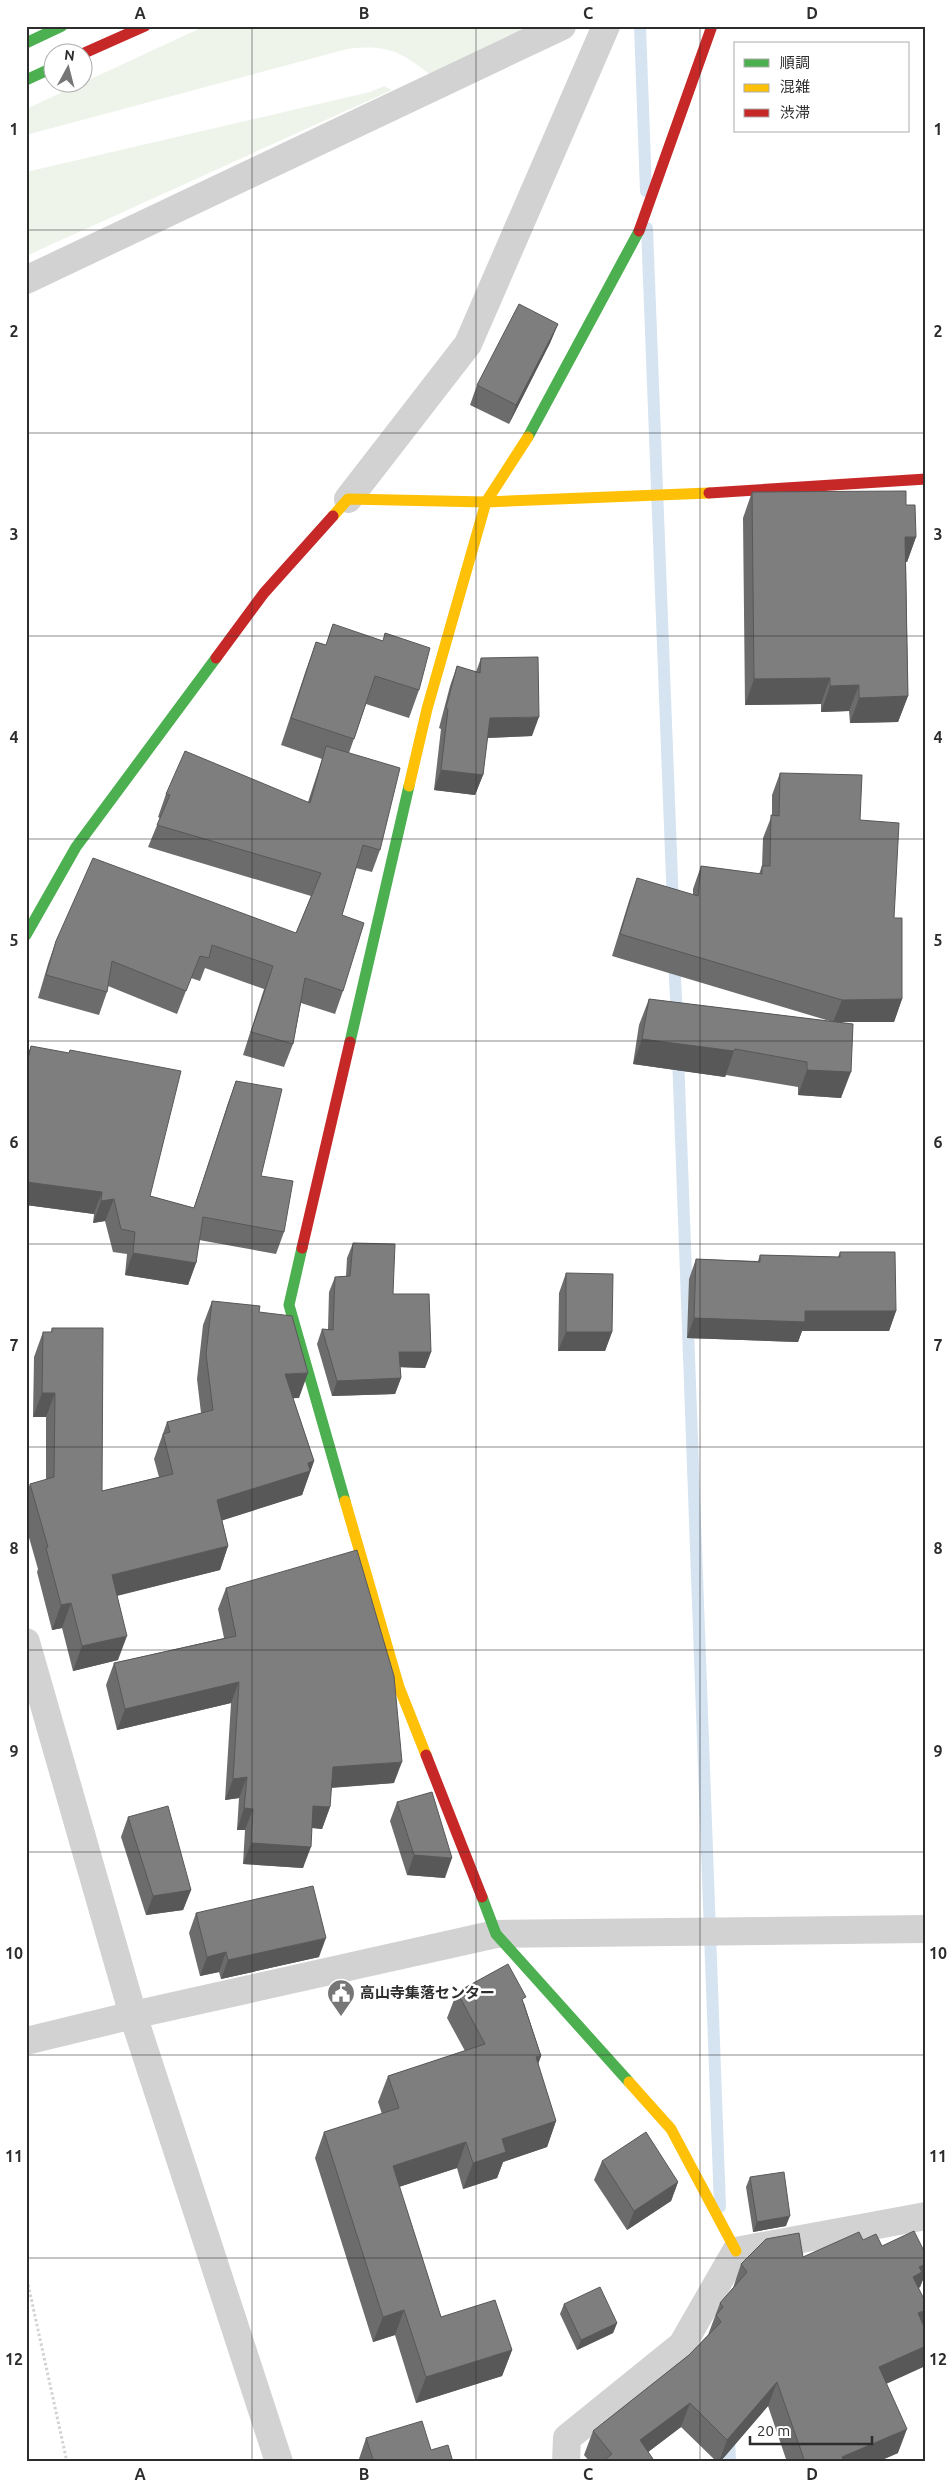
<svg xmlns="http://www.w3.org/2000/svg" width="952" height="2488" viewBox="0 0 952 2488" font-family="Ubuntu,'Noto Sans JP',sans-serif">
<rect width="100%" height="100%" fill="#fff"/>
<g fill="#eef4ea">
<path d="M205,26H545L432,76C401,52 388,44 347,49L26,135V109Z"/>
<path d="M384,86L392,90L26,256V172L370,92Z"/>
</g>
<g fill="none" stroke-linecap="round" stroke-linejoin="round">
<g stroke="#d6e4f2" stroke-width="12">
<path d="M640,26L646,191"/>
<path d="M647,228L673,905"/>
<path d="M674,958L677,1018"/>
<path d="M678,1055L720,2207"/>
<path d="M729,2434L730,2462"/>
</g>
<path stroke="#d2d2d2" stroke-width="3" stroke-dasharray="2.5 2.5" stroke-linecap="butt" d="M26,2275L67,2462"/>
<g stroke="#d2d2d2" stroke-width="28">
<path d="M26,280L562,26"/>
<path d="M348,499L468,344L606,26"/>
<path d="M26,1642L133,2015L279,2462"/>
<path d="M26,2041L133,2015L496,1934L926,1929"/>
<path d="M566,2462L567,2438L682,2345L736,2251L926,2216"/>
</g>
<g stroke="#4caf50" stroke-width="11">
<path d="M26,43L62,26"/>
<path d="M26,80L52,68"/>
<path d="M528,437L639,231"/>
<path d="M26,935L76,847L216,658"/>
<path d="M350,1042L409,786"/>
<path d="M302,1248L289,1305L345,1501"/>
<path d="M482,1897L496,1934L629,2082"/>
</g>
<g stroke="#ffc107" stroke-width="11">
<path d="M333,516L348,499L486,502L709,493"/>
<path d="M409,786L427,709L486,502L528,437"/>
<path d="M345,1501L399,1687L426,1755"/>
<path d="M629,2082L671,2129L736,2251"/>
</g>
<g stroke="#c62828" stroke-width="11">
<path d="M82,54L145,26"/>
<path d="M639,231L712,26"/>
<path d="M709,493L926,479"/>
<path d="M216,658L264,593L333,516"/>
<path d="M302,1248L350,1042"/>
<path d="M426,1755L482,1897"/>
</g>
</g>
<g fill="#6c6c6c">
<path d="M558,324L550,343L509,424L470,405L477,385Z"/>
<path d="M752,492L906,505L916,537L907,562H906L908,696L898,722L850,723L849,711L821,712V704L745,705L743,518Z"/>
<path d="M333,624L419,690L409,718L366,704L349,753L380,850L372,872L356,868L342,915L343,991L335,1014L301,1003L293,1044L284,1067L243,1055L264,989L205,968L200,981L191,978L177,1014L108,986L107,992L99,1015L38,998L48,964L56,941L296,933L311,896L148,847L160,818L158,817L166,794L308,802L322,759L281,745L306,670L316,642L326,645Z"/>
<path d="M481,658L532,736L487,738L483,775L475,795L434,790L441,729L439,728L450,686L457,666L476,672Z"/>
<path d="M780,773L860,820L894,918L902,999L894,1022H833L612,956L629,901L637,878L693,895V889L701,866L759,874L762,866L763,838L772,815V795Z"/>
<path d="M649,999L853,1024L841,1098L798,1095V1087L726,1075L725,1077L633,1064L639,1025Z"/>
<path d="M31,1046L150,1196L194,1208L228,1103L236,1081L261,1176L284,1232L276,1254L199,1240L196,1263L188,1285L125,1275L127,1254L113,1252L105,1221L93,1223L94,1214L26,1205V1058Z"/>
<path d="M353,1243L393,1294L431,1352L425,1368L400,1367L401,1378L395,1394L332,1396L317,1344L322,1329H328L329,1292L335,1277L346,1276L347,1258Z"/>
<path d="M840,1252L896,1311L889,1331H802L798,1342L687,1338L689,1279L696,1259L758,1261L760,1255L838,1257Z"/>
<path d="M566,1273L612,1332L605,1351H558L559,1293Z"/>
<path d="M212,1301L259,1312L299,1398H293L314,1461L302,1495L222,1520L228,1546L220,1570L117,1596L118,1660L73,1671L62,1628L52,1630L37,1572L38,1569L26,1527V1494L30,1484L46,1480V1417H33L34,1357L43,1332H51L52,1328L102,1491L159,1477L154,1459L167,1422L201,1413L197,1379L203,1325Z"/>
<path d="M226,1588L394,1783L331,1788L330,1807L322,1829L312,1828L303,1868L243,1864L245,1830H237L239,1798L225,1800L231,1703L117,1730L106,1685L114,1663L224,1638L218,1609Z"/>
<path d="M397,1802L445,1878L407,1875L390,1821Z"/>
<path d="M128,1817L191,1890L183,1910L146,1915L121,1837Z"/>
<path d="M196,1913L319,1957L221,1979L219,1972L200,1976L189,1933Z"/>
<path d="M457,1992L524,2003L541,2056L538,2064L556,2121L547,2147L503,2162L497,2178L463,2189L457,2168L399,2187L441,2317L512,2350L502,2376L416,2403L395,2335L373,2342L315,2158L324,2132L382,2114L378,2102L388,2076L465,2051L447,2018Z"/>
<path d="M602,2161L678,2182L671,2201L627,2230L594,2180Z"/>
<path d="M750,2177L786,2226L753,2232L746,2187Z"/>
<path d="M863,2240L882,2246L926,2255V2272L920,2287L919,2288L923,2325L926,2331V2358L923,2367L886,2384L898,2453L877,2462H787L768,2406L720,2462H717L681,2427L648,2452L655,2462H590L584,2455L593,2431L689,2355L708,2335L720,2303L733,2288L741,2264L803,2257Z"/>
<path d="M564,2304L617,2323L613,2333L577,2350L560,2314Z"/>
<path d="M366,2438L431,2450L453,2462H358Z"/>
</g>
<g fill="#585858">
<path d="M558,324L550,343L509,424L516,405Z"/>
<path d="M905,537H916L907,562H896Z"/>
<path d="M830,678L821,704L745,705L754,679Z"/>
<path d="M859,685L849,711L821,712L830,686Z"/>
<path d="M908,696L898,722L850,723L859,698Z"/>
<path d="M539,717L532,736L482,738L490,718Z"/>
<path d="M441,770L483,775L475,795L434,790Z"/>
<path d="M902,999L894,1022H833L842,1000Z"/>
<path d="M642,1039L734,1051L725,1077L633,1064Z"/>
<path d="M807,1070L851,1072L841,1098L798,1095Z"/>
<path d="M26,1182L102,1192L94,1214L26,1205Z"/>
<path d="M114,1199L105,1221L93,1223L101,1201Z"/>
<path d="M133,1253L196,1263L188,1285L125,1275Z"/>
<path d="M805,1311H896L889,1331H802L798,1342L687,1338L694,1318Z"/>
<path d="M566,1332H612L605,1351H558Z"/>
<path d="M399,1352H431L425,1368L394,1367Z"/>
<path d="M308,1373L299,1398L276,1399L285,1374Z"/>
<path d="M401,1378L395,1394L332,1396L337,1381Z"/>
<path d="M42,1393H55L46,1417H33Z"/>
<path d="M314,1461L302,1495L208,1525L217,1500Z"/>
<path d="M228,1546L220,1570L103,1599L112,1575Z"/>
<path d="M71,1603L62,1628L52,1630L61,1605Z"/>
<path d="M127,1636L118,1660L73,1671L82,1646Z"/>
<path d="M239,1682L231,1703L117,1730L125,1709Z"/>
<path d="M402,1762L394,1783L325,1788L333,1767Z"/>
<path d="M247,1777L239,1798L225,1800L233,1779Z"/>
<path d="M313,1806L330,1807L322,1829L305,1827Z"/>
<path d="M244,1808L253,1809L245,1830H237Z"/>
<path d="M251,1843L311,1847L303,1868L243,1864Z"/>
<path d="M414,1855L452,1858L445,1878L407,1875Z"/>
<path d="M191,1890L183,1910L146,1915L153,1896Z"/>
<path d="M326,1938L319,1957L221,1979L228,1960Z"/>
<path d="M226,1952L219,1972L200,1976L207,1957Z"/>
<path d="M541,2056L532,2081L536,2057Z"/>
<path d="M556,2121L547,2147L503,2162L497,2178L463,2189L473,2163L502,2139Z"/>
<path d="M466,2142L457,2168L383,2192L393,2166Z"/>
<path d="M678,2182L671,2201L627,2230L634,2211Z"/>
<path d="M790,2216L786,2226L753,2232L757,2222Z"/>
<path d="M926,2264V2272L920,2287L916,2289L913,2277L919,2267Z"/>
<path d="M404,2310L395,2335L373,2342L383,2317Z"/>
<path d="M926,2310V2316L920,2333L918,2313Z"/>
<path d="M617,2323L613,2333L577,2350L581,2340Z"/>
<path d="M926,2346V2358L923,2367L870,2391L879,2367Z"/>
<path d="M512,2350L502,2376L416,2403L426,2377Z"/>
<path d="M777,2382L768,2406L720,2462H719L727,2440Z"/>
<path d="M690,2403L681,2427L635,2462L640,2440Z"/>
<path d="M907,2429L898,2453L877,2462H841L842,2457Z"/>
</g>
<g fill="#7e7e7e" stroke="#585858">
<path d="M519,304L558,324L516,405L477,385Z"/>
<path d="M906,491V505H915L916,537H905L908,696L859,698V685L830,686V678L754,679L752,492Z"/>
<path d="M333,624L383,641L385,633L430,648L419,690L375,676L354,739L291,718L316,642L326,645Z"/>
<path d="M538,657L539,717L490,718L483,775L441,770L448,709L446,708L457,666L480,673L481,658Z"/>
<path d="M326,746L400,768L380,850L363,845L342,915L364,923L343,991L305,978L293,1044L251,1032L273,966L212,945L209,958L200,956L186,991L112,961L107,992L46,975L56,941L93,858L296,933L321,873L157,825L170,795L166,794L185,751L310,803Z"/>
<path d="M780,773L862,775L860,820L899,823L894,918H902V999L842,1000L620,934L637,878L698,896L701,866L762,874V866H770L771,815L779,816Z"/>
<path d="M649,999L853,1024L851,1072L807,1070V1062L735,1049L734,1051L642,1039Z"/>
<path d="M31,1046L69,1053L70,1050L181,1071L150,1196L194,1208L236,1081L282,1089L261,1176L293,1181L284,1232L203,1217L196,1263L133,1253L135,1232L121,1229L114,1199L101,1201L102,1192L26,1182V1069Z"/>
<path d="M353,1243L395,1244L393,1294H429L431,1352H399L401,1378L337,1381L322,1329L333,1330L335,1277L350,1276Z"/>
<path d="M840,1252H895L896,1311H805V1322L694,1318L696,1259L760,1262V1255L840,1257Z"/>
<path d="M566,1273L613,1274L612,1332H566Z"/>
<path d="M212,1301L260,1306L259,1312L292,1316L308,1373L285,1374L314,1461L308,1463L310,1471L217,1500L228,1546L112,1575L127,1636L82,1646L71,1603L61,1605L46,1548L48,1547L30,1484L54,1477L55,1393H42L43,1332H52V1328H103L102,1491L173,1474L163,1434L170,1432L167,1422L213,1410L206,1354Z"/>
<path d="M357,1550L394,1676L402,1762L333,1767L330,1807L313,1806L311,1847L251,1843L253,1809L244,1808L247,1777L233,1779L239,1682L125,1709L114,1663L236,1636L226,1588Z"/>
<path d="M432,1792L452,1858L414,1855L397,1802Z"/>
<path d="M168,1806L191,1890L153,1896L128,1817Z"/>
<path d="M313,1886L326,1938L228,1960L226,1952L207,1957L196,1913Z"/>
<path d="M508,1964L526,1997L522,1999L541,2056L536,2057L556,2121L502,2139L506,2152L473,2163L466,2142L393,2166L441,2317L495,2300L512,2350L426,2377L404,2310L383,2317L324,2132L399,2108L388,2076L485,2044L457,1992Z"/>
<path d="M646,2132L678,2182L634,2211L602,2161Z"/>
<path d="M784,2172L790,2216L757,2222L750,2177Z"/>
<path d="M914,2231L926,2255V2264L919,2267L922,2272L913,2277L926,2303V2310L918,2313L926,2331V2346L879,2367L907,2429L842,2457L844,2462H805L777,2382L727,2440L690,2403L640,2440L655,2462H604L603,2461L612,2454L593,2431L689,2355L721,2322L716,2315L723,2307L720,2303L747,2272L741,2264L766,2239L799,2233L803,2257L859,2232L863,2240L876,2234L882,2246Z"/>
<path d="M600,2287L617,2323L581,2340L564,2304Z"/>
<path d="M422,2421L431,2450L448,2445L453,2462H374L366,2438Z"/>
</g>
<path fill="none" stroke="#2d2d2d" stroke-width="1" stroke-opacity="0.55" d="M252,26V2462M476,26V2462M700,26V2462M26,230H926M26,433H926M26,636H926M26,839H926M26,1041H926M26,1244H926M26,1447H926M26,1650H926M26,1852H926M26,2055H926M26,2258H926"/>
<defs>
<g id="civic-pin" transform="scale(1.4375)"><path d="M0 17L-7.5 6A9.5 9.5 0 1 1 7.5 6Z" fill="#767676" stroke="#fff"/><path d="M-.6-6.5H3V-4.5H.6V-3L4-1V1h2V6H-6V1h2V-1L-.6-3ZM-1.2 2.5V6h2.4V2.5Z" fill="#fff"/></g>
</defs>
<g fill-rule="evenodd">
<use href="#civic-pin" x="341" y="1993"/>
</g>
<g text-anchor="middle" stroke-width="5" stroke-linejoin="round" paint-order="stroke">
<g font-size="15" font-weight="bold" fill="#2d2d2d" stroke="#fff" text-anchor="start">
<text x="360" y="1998">高山寺集落センター</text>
</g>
</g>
<rect width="952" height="2488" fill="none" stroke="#ffffff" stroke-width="55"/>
<rect x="734" y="42" width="175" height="90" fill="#ffffff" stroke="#ababab"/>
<rect x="744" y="59" width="25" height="8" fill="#4caf50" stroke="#ababab"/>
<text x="780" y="68" font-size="15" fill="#2d2d2d">順調</text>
<rect x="744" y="84" width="25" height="8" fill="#ffc107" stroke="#ababab"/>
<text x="780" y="92" font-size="15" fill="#2d2d2d">混雑</text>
<rect x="744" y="109" width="25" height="8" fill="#c62828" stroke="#ababab"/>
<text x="780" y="118" font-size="15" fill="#2d2d2d">渋滞</text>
<g transform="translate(68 68) rotate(7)"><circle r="24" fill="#ffffff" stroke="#ababab"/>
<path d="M0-4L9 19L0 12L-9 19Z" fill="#767676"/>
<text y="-8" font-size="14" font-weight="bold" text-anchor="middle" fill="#2d2d2d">N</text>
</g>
<path d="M750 2436v8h122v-8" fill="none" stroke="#2d2d2d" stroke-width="2.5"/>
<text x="757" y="2436" font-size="15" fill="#2d2d2d" stroke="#ffffff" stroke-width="4" paint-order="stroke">20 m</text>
<rect x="28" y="28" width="896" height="2432" fill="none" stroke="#2d2d2d" stroke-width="2"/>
<g font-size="16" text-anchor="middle" font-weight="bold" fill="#2d2d2d">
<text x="140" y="19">A</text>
<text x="364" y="19">B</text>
<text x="588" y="19">C</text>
<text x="812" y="19">D</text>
<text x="14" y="135">1</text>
<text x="938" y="135">1</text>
<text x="14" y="337">2</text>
<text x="938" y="337">2</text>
<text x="14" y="540">3</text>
<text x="938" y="540">3</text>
<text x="14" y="743">4</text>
<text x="938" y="743">4</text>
<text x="14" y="946">5</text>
<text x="938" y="946">5</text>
<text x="14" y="1148">6</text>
<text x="938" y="1148">6</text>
<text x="14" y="1351">7</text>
<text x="938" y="1351">7</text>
<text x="14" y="1554">8</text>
<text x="938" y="1554">8</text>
<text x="14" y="1757">9</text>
<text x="938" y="1757">9</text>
<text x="14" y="1959">10</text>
<text x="938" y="1959">10</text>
<text x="14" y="2162">11</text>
<text x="938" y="2162">11</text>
<text x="14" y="2365">12</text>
<text x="938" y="2365">12</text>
<text x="140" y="2480">A</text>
<text x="364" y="2480">B</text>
<text x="588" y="2480">C</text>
<text x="812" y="2480">D</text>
</g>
</svg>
